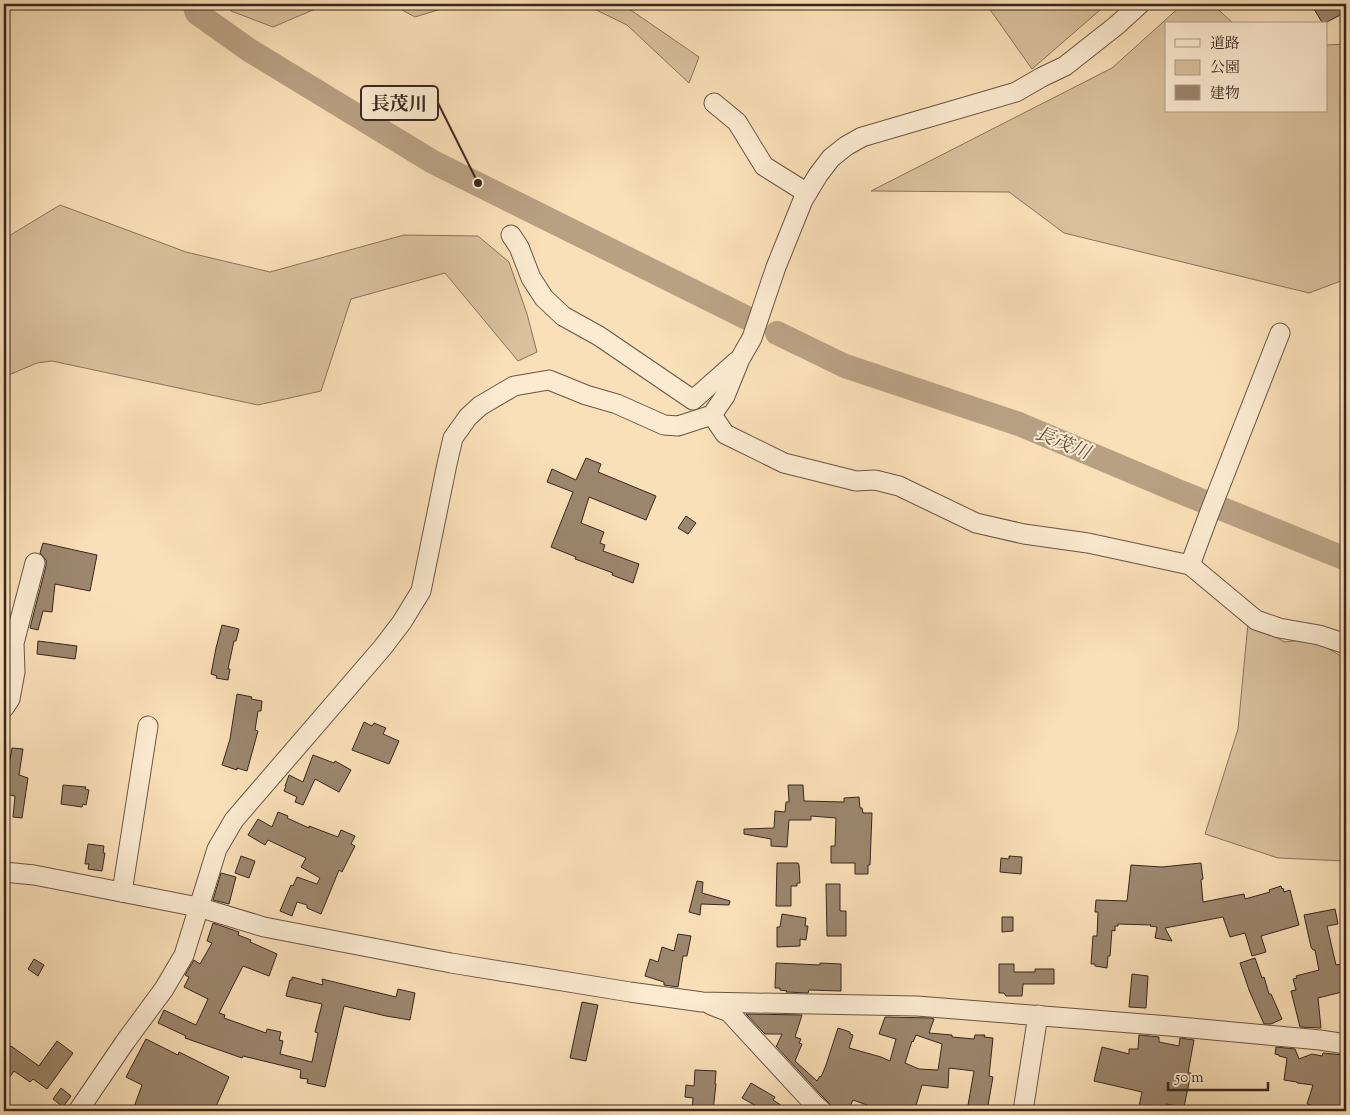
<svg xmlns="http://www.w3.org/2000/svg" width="1350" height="1115" viewBox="0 0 1350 1115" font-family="'Sorts Mill Goudy','Noto Serif JP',serif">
<rect width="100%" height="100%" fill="#fae0b8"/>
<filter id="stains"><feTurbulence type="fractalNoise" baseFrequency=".004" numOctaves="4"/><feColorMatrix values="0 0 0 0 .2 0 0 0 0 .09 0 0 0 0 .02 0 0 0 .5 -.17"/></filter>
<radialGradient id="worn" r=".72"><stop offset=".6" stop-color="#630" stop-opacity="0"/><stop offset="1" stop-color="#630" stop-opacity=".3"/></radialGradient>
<g fill="#d9c19e" stroke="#88745e">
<path d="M226,4H327L273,27L231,11Z"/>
<path d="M391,4H457L415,17Z"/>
<path d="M584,4H622L699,57L689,83L627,25Z"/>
<path d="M986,4H1107L1032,69Z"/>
<path d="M1183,4H1212L1234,24H1166V111H1326V45L1346,44V279L1309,293L1064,233L1009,192L871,191L1112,68Z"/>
<path d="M60,205L186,252L270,272L404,235L478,236L509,262L527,314L537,352L518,361L445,273L351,299L321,391L258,405L52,361L37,363L4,377V239Z"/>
<path d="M1248,623L1285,642L1312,639L1346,659V861L1278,858L1205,834L1238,729Z"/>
</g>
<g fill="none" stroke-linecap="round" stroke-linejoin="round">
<g stroke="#b8a183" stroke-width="24">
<path d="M194,4L197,13L249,50L433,162L751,320"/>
<path d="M777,333L845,366L1019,424L1178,491L1346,559"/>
</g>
</g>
<g fill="#9c876e" stroke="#37271d" fill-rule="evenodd">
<path d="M1311,4H1346V12L1323,24Z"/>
<path d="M586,458L601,464L598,472L656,496L646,520L589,497L581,523L604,532L600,543L605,545L603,551L639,564L633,583L612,575L613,573L575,559L576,557L551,547L573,492L547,482L552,469L576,480Z"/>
<path d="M686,516L696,523L688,534L678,528Z"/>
<path d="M43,543L97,555L90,591L55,584L52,612L43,611L38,630L30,628L46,566V560L40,553Z"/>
<path d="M222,625L239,629L236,641H234L228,669H230L228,680L216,678L217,676L211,674L216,648Z"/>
<path d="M38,641L77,646L75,659L37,654Z"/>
<path d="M237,694L252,697L251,699L262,701L261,711H258L255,730L258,731L247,771L237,768V770L222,765L230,739Z"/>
<path d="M364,722L372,726L374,723L386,728L383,734L399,741L389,764L352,750Z"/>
<path d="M12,748L23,749L19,775L28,778L22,818L13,817L15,796L4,794Z"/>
<path d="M313,755L334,763L335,761L351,770L339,792L315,779L303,805L295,802L297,797L284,791L286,786H285L289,775L303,782Z"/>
<path d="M63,785L86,787L85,789L89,790L86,805L83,804L82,807L61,804Z"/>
<path d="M788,785H803L804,801L844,802V798L859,797L860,808H862L863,813H872L870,865H868V874H855V863H831V846H835L836,818L811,816V820H789L787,847L771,846V839L744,834V829L774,828L775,811L785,812L786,802H789Z"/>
<path d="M278,812L288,816L287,818L309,828V826L338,837L341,830L355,836L351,844L355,846L342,872L339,870L321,914L307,908V905L297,902L292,916L280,911L291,885L293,886L297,877L317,884L320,878L301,867L306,858L268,840L265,845L248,835L258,819L272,827Z"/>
<path d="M88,844L104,846L103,853H105L102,871L88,869L89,864H85Z"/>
<path d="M241,856L255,861L249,878L235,873Z"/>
<path d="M1009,856L1022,857L1021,874L1000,872L1001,858L1009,859Z"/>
<path d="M777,863H798L799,865L800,883H797V886H791V906H776Z"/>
<path d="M1201,863L1203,879L1201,880L1203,902L1244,894L1245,899L1270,892L1269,890L1281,886L1282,889L1283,888L1284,892L1290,890L1299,925L1261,936L1266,952L1252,956L1245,933L1230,937L1223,917L1165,928L1172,941L1155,938L1157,927L1150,926L1151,925L1118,924V926H1115V931L1112,930L1110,956H1108L1107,968L1095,966V964H1091L1093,936H1097L1098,912H1095L1096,900L1127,901L1131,865L1162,867Z"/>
<path d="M221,873L236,877L229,904L213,900Z"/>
<path d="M697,881L703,882L702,893L730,901L729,905L701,904L700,915L689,912Z"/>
<path d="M826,884H840V911H846V936H827Z"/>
<path d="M1335,909L1338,924L1327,926L1336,965L1341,964L1343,971L1346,970V991L1318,998L1321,1028L1300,1027L1291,991L1296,990L1293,979L1297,978L1296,976L1319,970L1315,950H1313L1311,947L1304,915Z"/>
<path d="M782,914L806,918L805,926H808L806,940L800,939V946L777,947V927H780Z"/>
<path d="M1002,917H1013V931L1002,932Z"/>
<path d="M213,923L239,932L238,935L251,940L250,942L277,954L269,976L243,966L219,1013L225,1015L224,1018L266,1033L267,1029L281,1032L279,1040L283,1041L280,1054L312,1062L318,1033L315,1032L322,1004L286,996L290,980H292V977L323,985L322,979L396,997L398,989L415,993L410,1020L386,1016L344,1006L325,1087L307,1083L308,1079L300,1078L301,1070L243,1056L242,1058L185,1038L186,1036L158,1023L164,1010L196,1025L208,999L184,987L189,977L185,975L194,960L200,964L212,943L207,941Z"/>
<path d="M678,934L691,936L687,956H683L678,987L664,985V982L645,976L650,959L658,962L662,947L674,951Z"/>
<path d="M1255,958L1262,978L1264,977L1269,994H1271L1282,1019L1271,1024H1264L1249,990L1240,963Z"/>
<path d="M34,959L44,965L38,976L28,969Z"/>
<path d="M776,963L820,965V963L841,964V991L809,990L808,993L786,992L787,991L780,990V988H775Z"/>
<path d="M999,964H1014V972H1035V969H1054V984H1023L1022,996H1006L1004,993H999Z"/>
<path d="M1132,974L1148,976L1146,1008L1129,1007Z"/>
<path d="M582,1002L598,1005L586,1061L570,1058Z"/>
<path d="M746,1014L802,1015L795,1037L801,1039L799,1043L802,1044L795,1061L817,1081L820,1076L821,1077L826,1065L838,1028L850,1032V1034L853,1035L849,1048L881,1057L890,1061L896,1039L879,1034L885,1017L931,1018L934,1019L929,1033L952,1035V1037L974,1039L975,1035H985L984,1037L993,1038L989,1076L993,1077L987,1111H967L974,1071L949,1068L948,1088L922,1085L915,1109L906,1105L904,1111H877L878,1109L853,1100L848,1111H833L832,1107L829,1103L821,1095L776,1046L777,1045L782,1034H765ZM916,1035L942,1044L938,1070L919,1069L905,1063L912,1041L913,1042Z"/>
<path d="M1139,1035L1159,1037V1042L1179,1046L1180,1038L1194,1040L1188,1073H1191L1184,1107L1166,1104V1111H1138L1142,1092L1094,1081L1102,1047L1129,1054V1049H1138Z"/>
<path d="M146,1039L178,1055L179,1052L229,1077L214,1111H145L134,1107L142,1085L126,1077Z"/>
<path d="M57,1041L73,1053L47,1089L33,1079L30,1082L14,1071L4,1085V1057L11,1046L39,1066Z"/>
<path d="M1276,1047L1295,1049L1299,1059L1312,1054L1322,1056L1323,1053L1343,1055L1342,1063L1346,1064V1111H1332L1307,1104L1313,1085L1297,1083V1082L1284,1080L1287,1058L1279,1056V1055L1275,1054Z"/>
<path d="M695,1070L716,1071L715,1084H716L713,1111H692L693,1098L685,1097L686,1085L694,1086Z"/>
<path d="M751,1083L775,1097L773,1100L790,1111H765L742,1098Z"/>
<path d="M61,1088L71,1096L63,1107L53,1099Z"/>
</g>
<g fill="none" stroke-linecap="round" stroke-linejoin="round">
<g stroke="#685544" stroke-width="21">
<g id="minor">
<path d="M714,103L737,122L764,166L807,193"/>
<path d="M511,235L519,247L531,278L544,298L563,316L599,336L693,400L737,361"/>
<path d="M712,415L725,434L784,463L856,481L875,480L899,486L976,523L1024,534L1088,543L1190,565L1256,620L1279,628L1319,635L1346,644"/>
<path d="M1190,565L1209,514L1280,333"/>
<path d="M4,708L10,699L15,672L14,643L35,563"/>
<path d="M4,872L34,875L198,907L264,927L451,963L630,992L702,1002L917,1006L1169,1026L1320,1040L1346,1044"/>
<path d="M122,892L148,726"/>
<path d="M711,1005L729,1012L813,1103L822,1111"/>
<path d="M78,1111L125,1042L164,989L184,955L217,849L234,820L383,647L402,622L421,591L447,464L453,438L468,417L480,406L514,386L549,380L586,395L617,404L664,425L678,426L712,415L725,396L740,359L752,338L776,267L803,200L818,175L831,158L846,146L862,137L1016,92L1042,77L1065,66L1117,25L1140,4"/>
<path d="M1023,1111L1038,1015"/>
</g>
</g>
<use href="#minor" stroke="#fcebd1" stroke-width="19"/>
</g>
<g text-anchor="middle" stroke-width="4" stroke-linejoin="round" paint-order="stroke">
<g font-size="19" font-style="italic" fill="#5e4c3c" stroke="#fcebd1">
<text transform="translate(1063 442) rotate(22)" y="7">長茂川</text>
</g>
</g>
<path fill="none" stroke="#37271d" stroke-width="2" d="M478 183L438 103"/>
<circle fill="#37271d" stroke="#fcebd1" stroke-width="2" cx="478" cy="183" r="5"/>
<rect fill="#fcebd1" stroke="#37271d" stroke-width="2" x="361" y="86" width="77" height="34" rx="5"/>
<g font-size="19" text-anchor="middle" font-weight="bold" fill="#37271d">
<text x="399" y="110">長茂川</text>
</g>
<rect width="1350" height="1115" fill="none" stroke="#fae0b8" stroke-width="20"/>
<rect x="5" y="5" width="1340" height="1105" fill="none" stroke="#37271d" stroke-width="2.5"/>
<rect x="10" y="10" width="1330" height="1095" fill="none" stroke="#37271d"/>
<rect x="1165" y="22" width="162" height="90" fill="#fcebd1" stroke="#ad9d89"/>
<rect x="1175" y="39" width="25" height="8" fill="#fcebd1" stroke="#ad9d89"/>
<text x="1210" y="48" font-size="15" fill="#37271d">道路</text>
<rect x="1175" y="60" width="25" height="15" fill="#d9c19e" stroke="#ad9d89"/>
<text x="1210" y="72" font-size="15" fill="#37271d">公園</text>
<rect x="1175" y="85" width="25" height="15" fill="#9c876e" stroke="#ad9d89"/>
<text x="1210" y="98" font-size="15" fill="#37271d">建物</text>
<path d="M1168 1082v8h100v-8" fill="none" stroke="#37271d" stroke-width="2.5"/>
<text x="1175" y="1082" font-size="15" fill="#37271d" stroke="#fcebd1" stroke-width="4" paint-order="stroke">50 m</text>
<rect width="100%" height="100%" filter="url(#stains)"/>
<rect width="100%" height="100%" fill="url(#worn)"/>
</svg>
